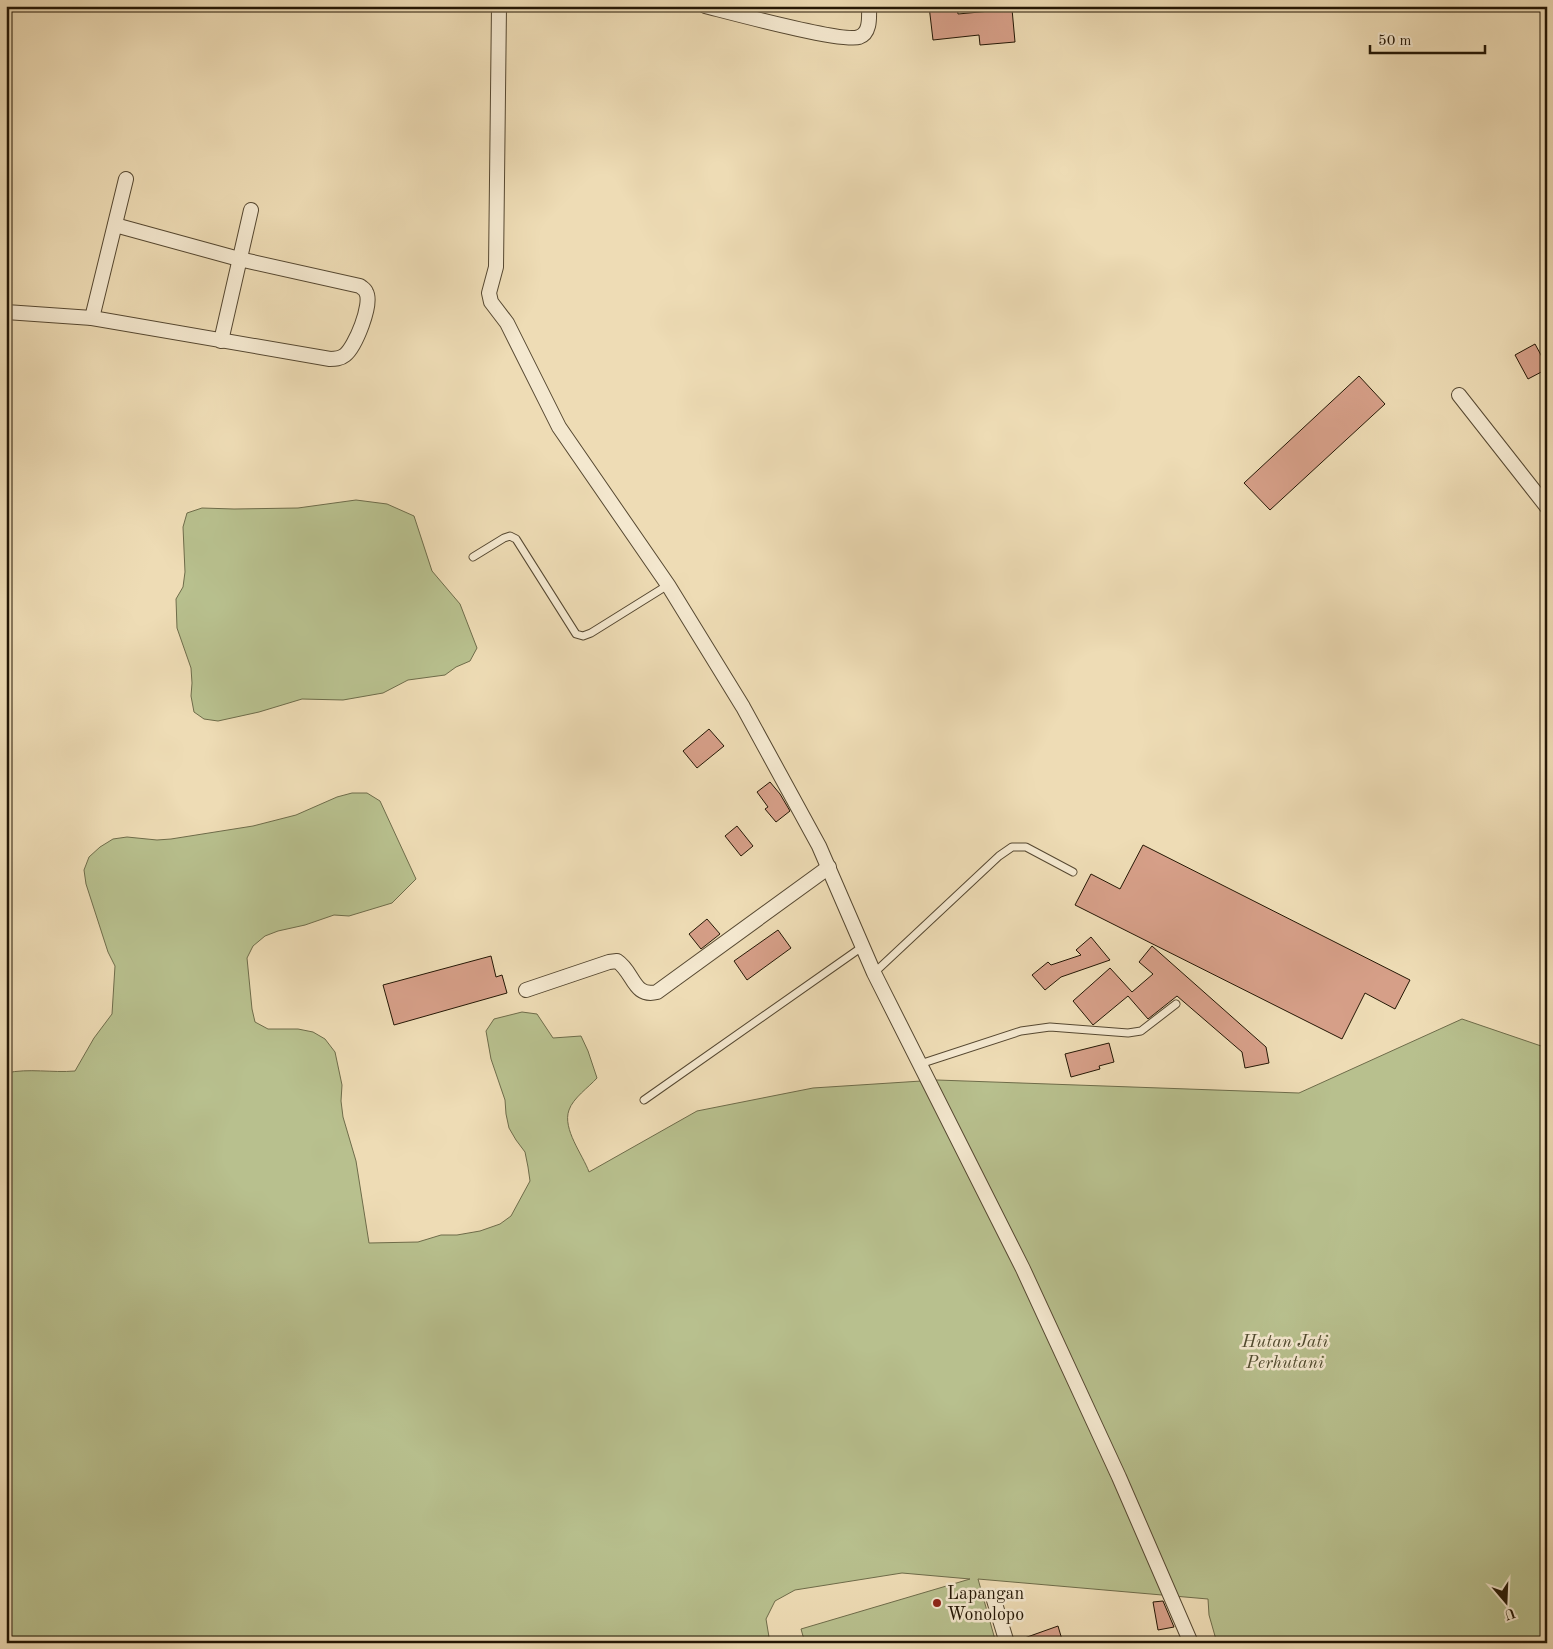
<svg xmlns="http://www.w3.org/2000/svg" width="1553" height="1649" viewBox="0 0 1553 1649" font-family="'Old Standard TT',serif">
<rect width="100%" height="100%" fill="#eedcb5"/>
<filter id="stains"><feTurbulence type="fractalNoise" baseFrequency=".004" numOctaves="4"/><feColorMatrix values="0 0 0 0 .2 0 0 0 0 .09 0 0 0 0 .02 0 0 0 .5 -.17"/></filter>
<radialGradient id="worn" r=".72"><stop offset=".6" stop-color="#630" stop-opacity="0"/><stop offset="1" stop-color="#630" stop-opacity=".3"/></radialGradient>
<g fill="#b8c08e" stroke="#6e6c4a">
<path d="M356,500L387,504L414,516L432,571L460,604L477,648L470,661L456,667L445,675L408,680L383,693L343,700L302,699L259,712L218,721L204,719L194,712L191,696L192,683L191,668L177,628L176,599L183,587L185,572L183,527L187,513L202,508L234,509L298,508Z"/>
<path d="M352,793H367L380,801L416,879L392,903L349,916L334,915L305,925L278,931L265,936L253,946L247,958L252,1009L255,1022L268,1029H298L313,1032L325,1039L335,1052L342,1085L341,1101L343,1117L356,1161L369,1243L418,1242L441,1235H457L480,1231L500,1224L511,1216L530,1181L528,1167L525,1152L516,1140L509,1128L506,1114L505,1100L491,1059L486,1031L494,1019L522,1012L537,1014L553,1038L581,1036L588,1051L597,1078C589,1087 573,1098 569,1110C562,1129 583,1155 589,1172L697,1111L813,1088L937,1080L1299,1093L1462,1019L1547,1048V1643H1217L1209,1615L1208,1599L978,1579L996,1643H805L801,1629L970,1579L902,1573L795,1590L775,1601L766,1619L770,1643H6V1073C29,1068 52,1073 75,1071L94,1038L112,1014L115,966L108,952L86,884L84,870L89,857L100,847L113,839L127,837L157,840L171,839L253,826L296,815L337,797Z"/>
</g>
<g fill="#d69f88" stroke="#241705">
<path d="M929,6H957L958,14L1012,9L1015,42L980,45L979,35L933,40Z"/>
<path d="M1535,344L1547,366V369L1528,379L1515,355Z"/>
<path d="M1359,376L1385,404L1270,510L1244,483Z"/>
<path d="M709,729L724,746L697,768L683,751Z"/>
<path d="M770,782L780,794L790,811L776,822L765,809L768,807L757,792Z"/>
<path d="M737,826L753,846L741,856L725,836Z"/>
<path d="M1143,845L1410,980L1395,1009L1365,993L1342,1039L1075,905L1091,874L1120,889Z"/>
<path d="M707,919L720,934L701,949L689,934Z"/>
<path d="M778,930L791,948L747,980L734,961Z"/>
<path d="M1091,937L1110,960L1061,977L1045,990L1032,975L1048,962L1051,965L1081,955L1076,950Z"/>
<path d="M1152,946L1266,1047L1269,1063L1245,1068L1242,1052L1177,996L1148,1019L1128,996L1093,1025L1073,1001L1110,968L1132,992L1153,974L1139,962Z"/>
<path d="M491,956L496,977L502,975L507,993L394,1025L383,985Z"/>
<path d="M1109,1043L1114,1062L1099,1066L1100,1069L1071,1077L1065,1054Z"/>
<path d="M1163,1601L1174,1627L1158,1630L1153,1602Z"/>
<path d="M1058,1626L1063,1643H1016V1641Z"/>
</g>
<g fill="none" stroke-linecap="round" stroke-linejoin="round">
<g stroke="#564831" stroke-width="9">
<g id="lane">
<path d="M473,557L504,538L510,536L516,539L576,634L583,636L591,633L668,585"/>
<path d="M874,973L999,856L1012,847H1026L1073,872"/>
<path d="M920,1064L1021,1031L1050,1027L1128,1033L1141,1031L1176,1004"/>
<path d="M644,1100L862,947"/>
</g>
</g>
<g stroke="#564831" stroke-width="16">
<g id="street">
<path d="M499,6L496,267L489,293L491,302L507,323L559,427L668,585L743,707L819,846L874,973L1023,1269L1119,1477L1191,1643"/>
<path d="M705,6C729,12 843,43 859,37C871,33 869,16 869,6"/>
<path d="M6,312L92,318L330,359C335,359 340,359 345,355C355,347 373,304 366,292C365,289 362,288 360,286L239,259L115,225"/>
<path d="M92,318L126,179"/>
<path d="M221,341L251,210"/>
<path d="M1459,395L1547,507"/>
<path d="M526,990L609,962L617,961C634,972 633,998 657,992L829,867"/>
<path d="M993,1597L1007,1643"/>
</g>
</g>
<use href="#lane" stroke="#f4e8cf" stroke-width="7"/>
<use href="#street" stroke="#f4e8cf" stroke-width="14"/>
</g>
<circle fill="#8f2418" stroke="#f4e8cf" stroke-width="2" cx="937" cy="1603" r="5"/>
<g text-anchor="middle" stroke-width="5" stroke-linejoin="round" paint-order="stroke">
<g font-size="18" font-style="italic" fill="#504a2e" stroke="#f4e8cf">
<text x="1285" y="1347">Hutan Jati<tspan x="1285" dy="21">Perhutani</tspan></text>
</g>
<g font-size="18" fill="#241705" stroke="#f4e8cf" text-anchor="start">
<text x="947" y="1599">Lapangan<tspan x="947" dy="21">Wonolopo</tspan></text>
</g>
</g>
<rect width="1553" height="1649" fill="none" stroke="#eedcb5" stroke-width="25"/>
<rect x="8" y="8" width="1538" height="1634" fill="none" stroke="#241705" stroke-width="2.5"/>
<rect x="12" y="12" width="1528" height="1624" fill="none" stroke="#241705"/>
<g transform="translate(1506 1602) rotate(161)" stroke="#f4e8cf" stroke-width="4" paint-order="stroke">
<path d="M0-4L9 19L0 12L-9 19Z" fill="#241705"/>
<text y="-8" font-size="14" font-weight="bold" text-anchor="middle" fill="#241705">U</text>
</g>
<path d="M1370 45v8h115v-8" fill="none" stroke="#241705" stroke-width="2.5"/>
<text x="1378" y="45" font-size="15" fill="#241705" stroke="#f4e8cf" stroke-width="4" paint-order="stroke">50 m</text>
<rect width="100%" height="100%" filter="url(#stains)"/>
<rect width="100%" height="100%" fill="url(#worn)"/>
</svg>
